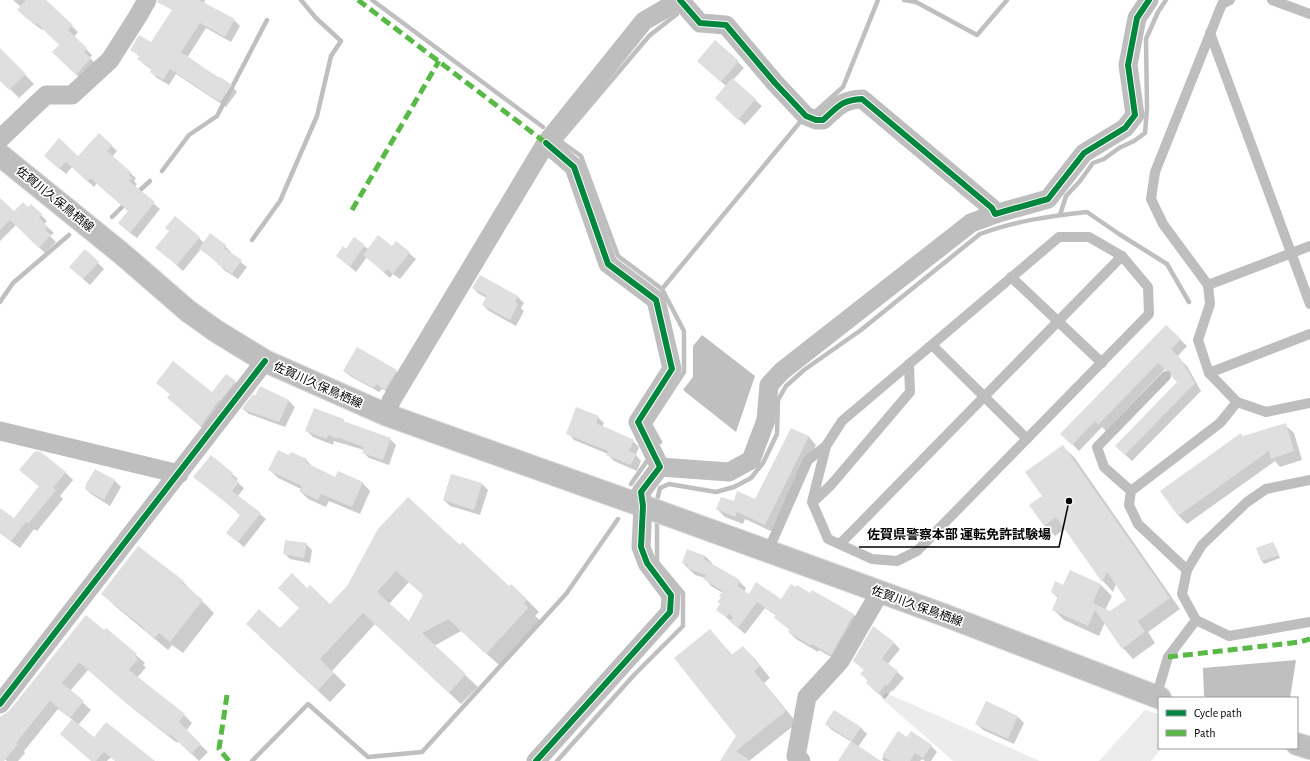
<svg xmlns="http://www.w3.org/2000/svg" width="1310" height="761" viewBox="0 0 1310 761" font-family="'Alegreya Sans','Noto Sans JP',sans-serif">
<rect width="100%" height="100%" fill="#fff"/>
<g fill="#ececec">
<path d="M886,693L1040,761H953L881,698Z"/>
<path d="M1145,710L1159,714V748H1162L1151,761H1099Z"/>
</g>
<g fill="#bfbfbf">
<path d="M702,335L755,376L736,432L683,390L693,377V346Z"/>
<path d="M1296,660L1290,698H1210L1204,696L1203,668Z"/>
</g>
<g fill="#0003" fill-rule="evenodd">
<path d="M13,0H45L78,32L74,37L92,55L90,58L97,65L82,80L53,52L60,45L43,29L42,30L24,16L21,7Z"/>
<path d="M174,0H205L204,2L208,6L234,20L240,26L231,42L206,28L187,58L231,85L237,92L226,107L176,74L169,85L157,78L151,72L152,70L145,65L139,59L140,57L131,49L152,44L173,11L170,8Z"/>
<path d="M0,49L34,84L19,98L0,79Z"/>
<path d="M738,62L744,68L733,80L762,106L745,125L722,104L726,86L704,67Z"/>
<path d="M111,145L117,151L112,157L136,178L134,181L137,184L135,187L160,209L137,238L125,229L129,211L97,183L94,187L72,167L66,174L51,161L78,157Z"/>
<path d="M0,199L14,213L28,208L31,205L47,221L44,224L54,233L50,236L56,242L45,253L16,225L0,241Z"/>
<path d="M210,235L225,246L231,252L230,254L247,267L238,279L224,270L218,263L201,249L183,271L157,248L199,238L204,243Z"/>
<path d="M354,239L368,249L392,248L396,242L416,259L400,279L393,274L390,278L367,257L356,272L337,256L346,250Z"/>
<path d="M98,263L104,269L90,285L76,273Z"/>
<path d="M473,288L518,297L524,303L521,308L524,311L516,326L489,311L483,305L487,298L479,294Z"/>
<path d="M1166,326L1187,346L1177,357L1187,366L1201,391L1132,461L1116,446L1179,382L1165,369L1106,431L1102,427L1079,451L1062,434Z"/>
<path d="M344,371H396L401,376L391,394L382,389L379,392L350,376Z"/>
<path d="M235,382L241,388L207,432L175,404L169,398L171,395L157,383L213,393Z"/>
<path d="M260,387L289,401L295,407L285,427L249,414L243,409L255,397Z"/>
<path d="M598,417L604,423L602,427L633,441L639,447L636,455L641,461L637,471L614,461L608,455V454L574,440L568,433Z"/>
<path d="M343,420L346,423L390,439L396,445L389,465L369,458L363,452L364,450L334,441L333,445L313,437L307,431Z"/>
<path d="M1285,425L1294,433L1302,460L1280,467L1275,461L1187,524L1179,516L1161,491L1243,437Z"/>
<path d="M791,429L809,437L816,445L773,532L745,519L743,524L725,517L717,509L734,503L756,500Z"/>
<path d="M1063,447L1074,457L1180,609L1148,632L1155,643L1133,659L1123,648L1105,622L1099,636L1064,620L1053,609L1058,598L1052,592L1064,586L1070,571L1101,585L1112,596L1105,610L1111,612L1127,600L1116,584L1113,592L1103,581L1066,528L1055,536L1044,525L1043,497Z"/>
<path d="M290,457L306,460L314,468L336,478L362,482L370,491L360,514L329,501L326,507L308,499L300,491L301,489L278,478L270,470Z"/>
<path d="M20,470L65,472L73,480L60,496L63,499L37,531L34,529L20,548L0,533V509L14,520L40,487Z"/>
<path d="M95,470L115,481L121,487L110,506L91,494L85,488Z"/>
<path d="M232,474L238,479L236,481L244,488L238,496L266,519L244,547L227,533L241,515L195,477Z"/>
<path d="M482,484L488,490L480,515L450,506L444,500Z"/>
<path d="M1272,543L1275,546L1280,558L1264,564L1262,561L1257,548Z"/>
<path d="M306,544L312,550L310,563L290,559L284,553Z"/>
<path d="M460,546L509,587L511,586L527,600L539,612L535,616L540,620L499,665L461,631L434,646L478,687L461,704L375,624L332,671L346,685L330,702L259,636L280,629L300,608L307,589L330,605L347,587ZM409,582L424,595L409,622L389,604Z"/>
<path d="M138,548L183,582L214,613L183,653L172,645L168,650L115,606L103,594Z"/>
<path d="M688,550L705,556L712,563L711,565L739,581L746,588L744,592L749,595L781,600L811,595L813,591L854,615L860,622L838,661L819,650L818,652L796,639L789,632L790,630L775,618L777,616L765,608L745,634L717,609L721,604L723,593L711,586L705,578L695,575L683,563Z"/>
<path d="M106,629L145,663L143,665L146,667L137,678L184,715L192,723L186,731L208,752L199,761L178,741L177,743L136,711L88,670L70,691L91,710L78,725L94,738L153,761H116L111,757L107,761H92L73,720L58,709L24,751L25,753L18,761H7L0,755V727Z"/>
<path d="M710,630L733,656L743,647L755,659L770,678L764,683L797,723L749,761H721L738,736Z"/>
<path d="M894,643L900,649L888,664L904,678L893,691L892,690L885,699L873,689L868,681L862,674L864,670L854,661Z"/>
<path d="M835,711L861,728L867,734L858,747L877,761H840L852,742L832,730L826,724Z"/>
<path d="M1018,717L1024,723L1014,744L983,730L977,724Z"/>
<path d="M899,733L907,738L931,746L937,752L931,761H925L922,759L920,761H884L882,759Z"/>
</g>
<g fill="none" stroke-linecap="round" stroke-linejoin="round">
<g stroke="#bfbfbf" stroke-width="4.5">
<path d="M372,0L543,127"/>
<path d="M904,0L916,2L977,35L1007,0"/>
<path d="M815,112L843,87L878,0"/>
<path d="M162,171L189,135L217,116L267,20"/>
<path d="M137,193L150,181"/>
<path d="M1060,215L1066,196L1080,181L1093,163L1104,159L1119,148L1134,141L1145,133L1147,109L1146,39L1158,12L1166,0"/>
<path d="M112,217L127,202"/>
<path d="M252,240L280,201L317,116L331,56L341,41L316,18L301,0"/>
<path d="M662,289L618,256L581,156L560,141L649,36L677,14"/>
<path d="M0,302L13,283L69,235"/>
<path d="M660,442L650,424L684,372V331L662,289L801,121"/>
<path d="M631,484L647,461"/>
<path d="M656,504L660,488L669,484L716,492L734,487L751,478L763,463L777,434L778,400L786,386L804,370L861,330L980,234C1014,221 1051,216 1087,212L1119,234L1167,264L1189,302"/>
<path d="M252,761L308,704L368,757L422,752L566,594L618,519"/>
<path d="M557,761L634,675L683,626V593L657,562V517"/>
</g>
</g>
<g fill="#dfdfdf" fill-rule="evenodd">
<path d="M26,0H46L73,25L68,30L87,48L84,52L91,58L76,75L52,52L59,45L37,23L35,25L17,10Z"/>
<path d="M158,0H199L235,19L225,37L200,23L181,52L219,78L220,77L232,85L220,102L170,69L163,80L150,72L152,69L137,59L140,56L130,50L139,35L151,42L172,10L157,2Z"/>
<path d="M715,40L739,61L721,82L697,61Z"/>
<path d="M0,48L26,74L9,90L0,81Z"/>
<path d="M732,78L756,99L738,120L715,98Z"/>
<path d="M99,133L112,145L107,151L131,172L129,175L132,178L129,181L155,202L130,233L118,223L128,211L90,178L88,182L66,162L59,169L44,156L59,138L78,156Z"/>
<path d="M0,198L14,211L23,202L28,207L31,204L42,214L39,218L48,227L45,230L51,235L39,248L10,220L0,230Z"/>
<path d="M175,216L200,237L177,265L155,248L169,231L165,228Z"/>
<path d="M210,233L226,245L224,248L242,260L232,274L217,264L218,262L199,249Z"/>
<path d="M378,235L392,246L396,241L410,252L393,274L387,269L384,272L363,255Z"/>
<path d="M354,237L365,245L350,267L336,256L343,246L346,249Z"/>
<path d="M85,249L99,262L83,279L69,267Z"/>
<path d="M480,275L518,296L515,302L518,304L510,320L482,305L487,296L472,288Z"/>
<path d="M1166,325L1181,339L1171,349L1180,358L1195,383L1125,455L1115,446L1177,382L1172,377L1170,371L1165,370L1158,363L1098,425L1095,421L1072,445L1060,434Z"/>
<path d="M357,347L397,370L385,390L376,384L374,388L343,371Z"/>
<path d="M173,361L212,392L226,374L236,381L220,401L219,400L201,426L167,398L170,394L156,383Z"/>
<path d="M260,386L289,400L279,422L242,409L253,394L255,396Z"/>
<path d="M576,407L599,416L596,423L634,440L629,451L636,454L631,465L606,455L608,451L566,434Z"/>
<path d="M314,408L344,419L343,421L391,438L383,460L362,453L364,447L337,437V439L328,435L327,439L305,431Z"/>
<path d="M1286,423L1294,451L1271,459L1269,451L1178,516L1160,491L1241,433L1243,436Z"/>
<path d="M791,428L809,436L765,525L737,512L735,517L716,509L721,497L734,501L737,491L755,499Z"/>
<path d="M1063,445L1170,598L1138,621L1145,632L1122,649L1095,610L1088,626L1052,610L1058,596L1051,592L1055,581L1063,585L1070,570L1101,584L1093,603L1110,611L1126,600L1107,572L1102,582L1056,517L1044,526L1029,505L1042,496L1025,472Z"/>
<path d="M278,450L289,455L291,452L307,459L305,462L335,477L338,471L363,482L352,507L321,494L318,500L299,491L302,486L268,470Z"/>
<path d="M35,451L41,452L66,472L53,488L56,490L44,505L28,524L26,522L11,541L0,532V508L14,518L39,486L19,470Z"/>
<path d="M211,455L233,473L231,476L239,482L232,491L261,513L238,542L226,533L240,515L237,513L238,512L193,477Z"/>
<path d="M95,469L115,480L104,500L86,490V484Z"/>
<path d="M451,474L482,483L474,510L443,500Z"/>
<path d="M408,497L460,545L462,542L509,586L511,584L527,599L524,603L528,608L486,654L448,619L422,633L466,674L449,693L363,613L320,659L334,673L318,690L246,624L259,609L280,628L299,608L278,588L292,573L307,588L310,585L330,604L347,586L378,529ZM396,571L423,595L409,621L377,592Z"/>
<path d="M285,540L307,543L304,558L283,554Z"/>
<path d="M1273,542L1278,556L1261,561L1256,548Z"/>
<path d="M138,546L184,581L182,583L203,600L170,642L159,633L155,638L143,629L144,628L101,594Z"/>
<path d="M687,549L705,556L704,559L740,580L737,586L749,594L756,582L781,599L791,584L796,587L797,585L810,593L812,590L854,614L831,655L812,644L811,646L788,632L790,629L774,618L776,615L757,602L738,628L730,622L733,617L729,614L726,617L716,610L720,604L717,602L721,598L719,596L723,591L703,579L706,575L687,568L688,565L682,563Z"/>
<path d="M86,615L104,630L106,628L137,654L135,656L138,659L129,670L185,714L179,722L201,744L191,754L170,734L169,736L126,703L79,662L62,683L84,701L70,718L50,701L16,743L18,744L4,761H0V717L9,711Z"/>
<path d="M873,626L894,642L882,659L898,671L887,686L885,685L878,694L866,683L868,680L860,674L864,670L853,661Z"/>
<path d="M710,629L731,655L743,646L760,666L754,671L786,711L736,751L751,761H720L736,736L674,658Z"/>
<path d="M986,701L1018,716L1008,739L975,724Z"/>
<path d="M834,710L861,727L852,741L825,724Z"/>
<path d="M72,719L94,737L106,722L155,761H115L104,752L96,761H91L60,734Z"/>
<path d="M898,731L907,737L911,731L932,745L923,758L915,753L910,761H891L882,756Z"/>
<path d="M851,741L881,761H838Z"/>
</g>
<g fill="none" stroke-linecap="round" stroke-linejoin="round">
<g stroke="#dbdbdb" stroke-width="24">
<g id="primary">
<path d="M0,155L121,253L188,311L216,331L265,361L387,415L643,506L944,615L1160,698"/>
<path d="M1297,744L1310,748"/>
</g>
</g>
<g stroke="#bebebe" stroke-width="10">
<path d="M1230,0L1222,4L1155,172L1151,199L1163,224L1208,285L1210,304L1198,340L1209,373L1237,402L1266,412L1310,403"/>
<path d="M1272,0L1310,14"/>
<path d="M1210,33L1310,304"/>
<path d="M1059,237H1089L1122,256L1148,287L1149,314L917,551L897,561L872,559L828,539L812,502L826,446L842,421Z"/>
<path d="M1011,277L1102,363"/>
<path d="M1208,285L1310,246"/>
<path d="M932,345L1027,439"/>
<path d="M1209,373L1310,334"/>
<path d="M1131,491L1104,467L1097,447L1166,376"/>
<path d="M813,502L831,485L910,392L909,364"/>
<path d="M840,544L1122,256"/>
<path d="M768,551L808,460L826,446"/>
<path d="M1187,570L1138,524L1129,505L1131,491L1220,423L1237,402"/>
<path d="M1196,620L1229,636L1310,622"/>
<path d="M1156,697L1168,657L1196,620L1182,594L1187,570L1202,545L1247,502L1266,489L1310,480"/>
</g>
<g stroke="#bebebe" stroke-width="19">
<path d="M680,0L700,23L726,25L775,83L806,116L816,120H823C838,107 841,100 862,99L992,208L995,214L1048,199L1084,153L1125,128L1135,115L1128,65L1137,18L1149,0"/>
<path d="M0,139L46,95H72L110,60L138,16L147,0"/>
<path d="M387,415L391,401L546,143L644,21L668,7L674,0"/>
<path d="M0,431L179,474"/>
<path d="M660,467L729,472L751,460L766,420L769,385L782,371L971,223L995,214"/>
<path d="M0,704L265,361"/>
<path d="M536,761L670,612L671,595L647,563L641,547L643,506L641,492L660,467L638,422L672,369L656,300L608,264L574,167L546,143"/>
<path d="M801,761L796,756L807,697L840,661L880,592"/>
</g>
<use href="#primary" stroke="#bebebe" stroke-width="22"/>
<g stroke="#58b947" stroke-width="5" stroke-dasharray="10 5" stroke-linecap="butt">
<path d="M358,0L546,143"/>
<path d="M352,210L439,61"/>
<path d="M1168,657L1300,642L1310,639"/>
<path d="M227,695L219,749L229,761"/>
</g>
<g stroke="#fff" stroke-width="8">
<g id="cycleway">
<path d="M680,0L700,23L726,25L775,83L806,116L816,120H823C838,107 841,100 862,99L992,208L995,214L1048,199L1084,153L1125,128L1135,115L1128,65L1137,18L1149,0"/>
<path d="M0,704L265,361"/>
<path d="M536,761L670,612L671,595L647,563L641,547L643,506L641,492L660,467L638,422L672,369L656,300L608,264L574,167L546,143"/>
</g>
</g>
<use href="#cycleway" stroke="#00873e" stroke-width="6"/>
</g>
<g text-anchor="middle" stroke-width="3.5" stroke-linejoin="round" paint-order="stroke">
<g font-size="12" fill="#000" stroke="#fff">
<text transform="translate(55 199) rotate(39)" y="4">佐賀川久保鳥栖線</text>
<text transform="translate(318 385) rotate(24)" y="4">佐賀川久保鳥栖線</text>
<text transform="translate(917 606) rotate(20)" y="4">佐賀川久保鳥栖線</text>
</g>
</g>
<path fill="none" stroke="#000" stroke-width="1.5" d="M1069 501L1059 547H859"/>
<circle fill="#000" stroke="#fff" stroke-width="1.5" cx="1069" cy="501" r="4"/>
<g font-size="13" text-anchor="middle" font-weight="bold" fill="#000" stroke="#fff" stroke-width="3.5" stroke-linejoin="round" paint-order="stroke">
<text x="959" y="539">佐賀県警察本部 運転免許試験場</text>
</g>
<rect x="1158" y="697" width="140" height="52" fill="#ffffff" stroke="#999999"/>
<rect x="1166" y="710" width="20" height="6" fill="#00873e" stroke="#999999"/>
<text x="1194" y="717" font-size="12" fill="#000000">Cycle path</text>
<rect x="1166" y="730" width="20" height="6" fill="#58b947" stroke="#999999"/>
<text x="1194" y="737" font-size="12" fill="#000000">Path</text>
</svg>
